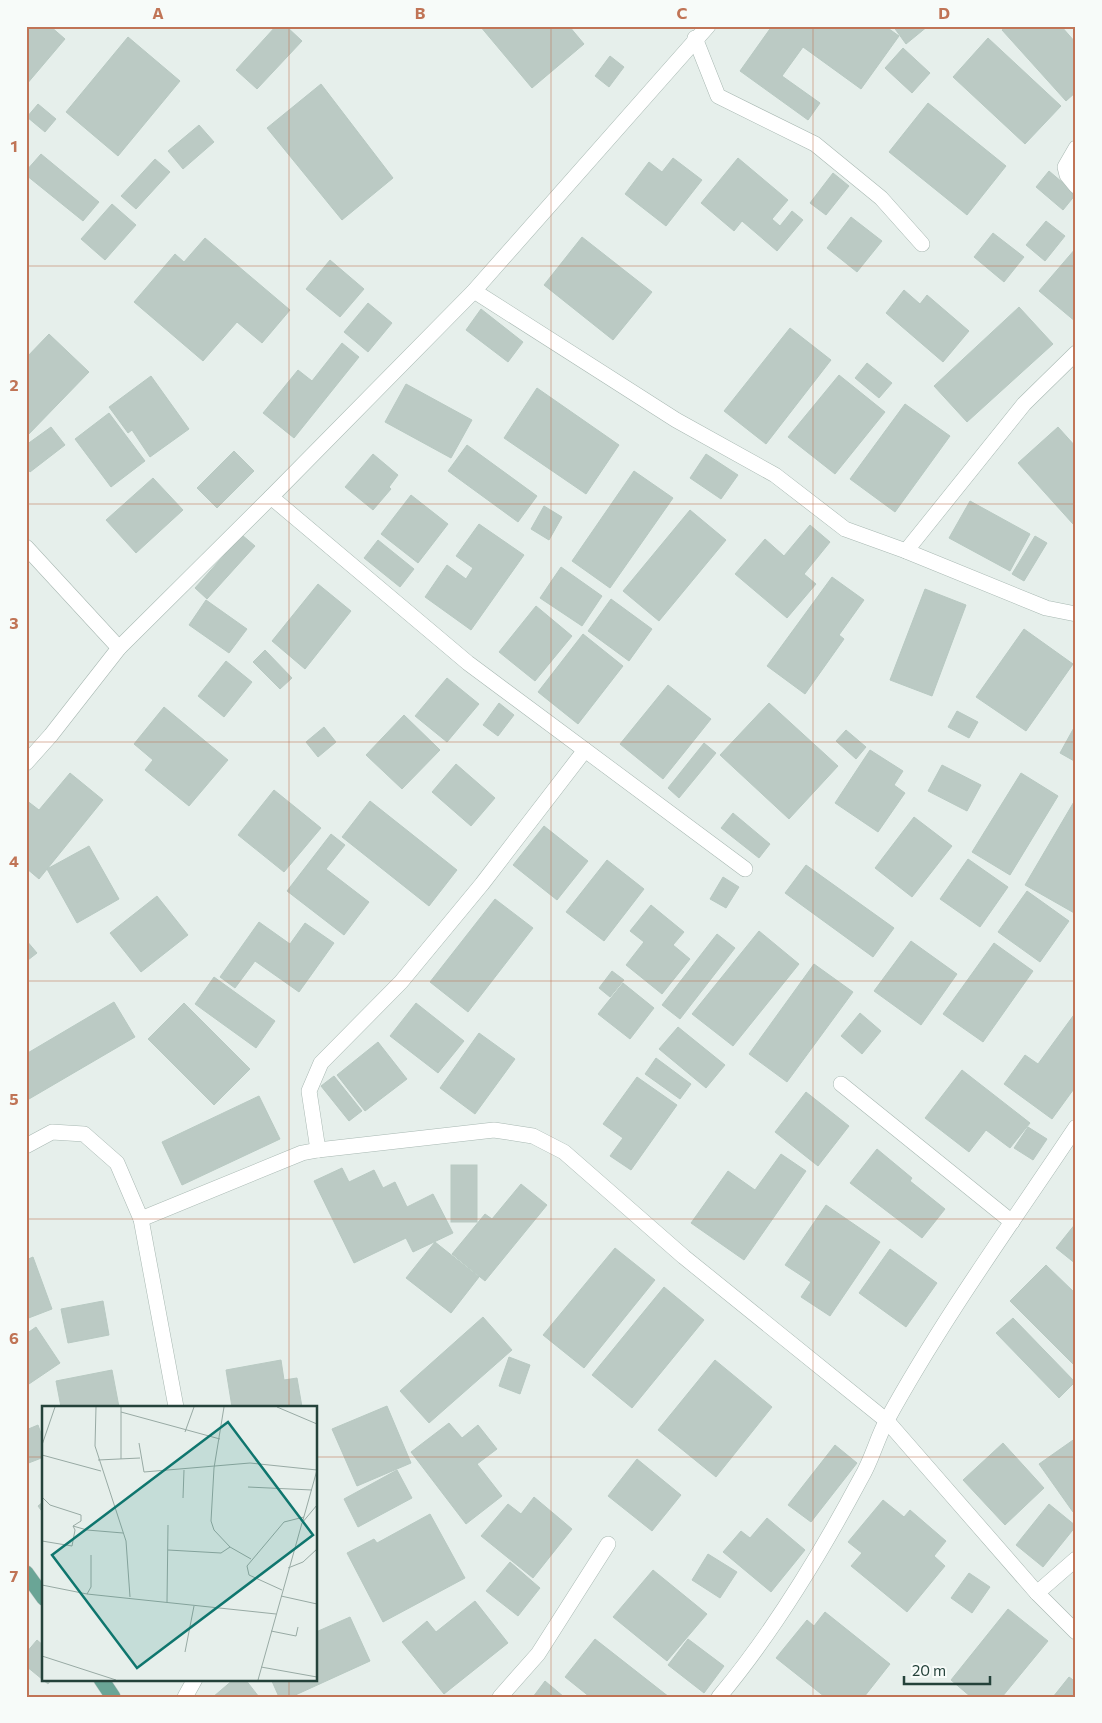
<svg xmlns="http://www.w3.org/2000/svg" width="1102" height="1723" viewBox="0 0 1102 1723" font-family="Commissioner,sans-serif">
<rect width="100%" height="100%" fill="#e6efeb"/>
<g fill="#bbcac4" stroke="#b8c9c2">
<path d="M26,26H50L65,39L26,85Z"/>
<path d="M276,26H286L302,41L257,89L236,70Z"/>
<path d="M480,26H569L584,44L532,88Z"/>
<path d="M772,26H885L899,36L861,89L803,47L782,76L820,103L808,120L740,71Z"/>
<path d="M893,26H928L906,44Z"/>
<path d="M1007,26H1061L1076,43V92L1066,101L1002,30Z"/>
<path d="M128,37L180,81L118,156L66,112Z"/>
<path d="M988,38L1061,106L1025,144L953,77Z"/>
<path d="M903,48L930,73L912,93L885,68Z"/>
<path d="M610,56L624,67L609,87L595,76Z"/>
<path d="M321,84L393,178L342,220L267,128Z"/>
<path d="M928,103L1006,166L967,215L889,152Z"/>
<path d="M38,104L56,119L45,132L27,117Z"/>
<path d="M199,125L214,142L183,169L168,151Z"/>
<path d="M41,154L99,202L83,221L26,175V171Z"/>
<path d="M673,158L702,180L666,226L625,194L649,162L662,172Z"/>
<path d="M738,158L788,200L772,219L780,226L792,211L803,220L777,251L742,221L734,231L701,203Z"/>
<path d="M155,159L170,172L136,209L121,196Z"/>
<path d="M1049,171L1076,194L1063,210L1036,187Z"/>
<path d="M833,173L849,186L826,215L810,203Z"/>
<path d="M112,204L136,225L105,260L81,239Z"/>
<path d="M851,217L882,241L857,272L827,248Z"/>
<path d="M1046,221L1065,236L1045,261L1026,245Z"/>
<path d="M993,233L1024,257L1004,282L974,257Z"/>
<path d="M582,237L652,292L613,340L544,285Z"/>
<path d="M205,238L290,310L262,343L237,322L203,361L134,302L175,254L184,262Z"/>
<path d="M1076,248V322L1039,291Z"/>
<path d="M330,260L364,289L340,317L306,289Z"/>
<path d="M904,290L920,304L927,295L969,331L943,362L886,313Z"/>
<path d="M368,303L392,323L368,352L344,332Z"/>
<path d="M1019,307L1053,344L967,422L934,386Z"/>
<path d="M481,309L523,342L508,362L466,330Z"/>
<path d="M790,328L831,360L766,444L724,411Z"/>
<path d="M49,334L89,372L26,437V358Z"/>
<path d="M342,343L359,357L294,438L263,413L298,370L312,381Z"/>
<path d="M867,363L892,383L879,398L855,378Z"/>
<path d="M839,375L885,412L835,474L788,437Z"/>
<path d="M151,376L189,429L150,457L132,430L128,433L109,407Z"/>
<path d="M406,384L472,420L451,458L385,422Z"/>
<path d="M537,388L619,445L586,494L504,438Z"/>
<path d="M905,404L950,436L895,512L850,479Z"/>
<path d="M109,413L145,461L111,487L75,439Z"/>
<path d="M51,427L65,445L30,472L26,467V445Z"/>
<path d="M1058,427L1076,447V521L1073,524L1018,463Z"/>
<path d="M467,445L537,496L518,522L448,471Z"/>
<path d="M234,451L254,471L217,508L197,488Z"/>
<path d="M373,454L398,475L389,487L391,489L373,510L345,487Z"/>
<path d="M706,454L738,475L721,499L690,478Z"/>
<path d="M634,471L673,498L610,588L572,561Z"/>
<path d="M153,478L183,510L136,553L106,520Z"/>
<path d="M411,495L448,524L418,563L381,534Z"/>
<path d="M970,501L1030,534L1010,571L949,538Z"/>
<path d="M544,506L562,517L549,540L531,529Z"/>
<path d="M690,510L726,540L659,621L623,591Z"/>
<path d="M479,524L524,555L471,630L425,597L447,565L466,579L473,568L456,556Z"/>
<path d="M810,525L830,542L804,574L816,584L787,618L735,574L765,539L784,556Z"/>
<path d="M242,535L255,546L207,599L195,588Z"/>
<path d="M1035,536L1047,543L1024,581L1012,574Z"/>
<path d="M378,540L414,569L400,587L364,558Z"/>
<path d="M561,567L602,596L582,626L540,598Z"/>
<path d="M832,577L864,600L839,635L844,639L805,694L767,666Z"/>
<path d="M318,584L351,611L305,669L272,641Z"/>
<path d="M925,589L966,605L932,696L890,680Z"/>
<path d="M611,599L652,629L629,661L588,631Z"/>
<path d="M206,600L247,629L229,653L189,625Z"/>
<path d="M536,606L572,636L535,681L499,652Z"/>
<path d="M1024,629L1073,664L1026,731L976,697Z"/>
<path d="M583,634L623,666L578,724L538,692Z"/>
<path d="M265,650L292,678L280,689L253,662Z"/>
<path d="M226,661L252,682L224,717L198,696Z"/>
<path d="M447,678L479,704L447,742L415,716Z"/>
<path d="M668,685L711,719L663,779L620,744Z"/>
<path d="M499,703L514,715L498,736L483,725Z"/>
<path d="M769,703L838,766L789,819L720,755Z"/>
<path d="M164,707L228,760L189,806L145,770L153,760L134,744Z"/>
<path d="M957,711L978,722L969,738L948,727Z"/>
<path d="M404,715L440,750L402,789L366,755Z"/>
<path d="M1076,724V762L1060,753Z"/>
<path d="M324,727L336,742L318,757L306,742Z"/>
<path d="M846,730L866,747L856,759L836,741Z"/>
<path d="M704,743L716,753L679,798L668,788Z"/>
<path d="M870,750L903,771L894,785L905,793L878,832L835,803Z"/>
<path d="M456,764L495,798L471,826L432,792Z"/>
<path d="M942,765L981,785L967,811L928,791Z"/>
<path d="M70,773L103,800L39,879L26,868V800L39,810Z"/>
<path d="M1021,773L1058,796L1010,875L972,852Z"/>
<path d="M274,790L321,828L284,872L238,835Z"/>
<path d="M1075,800H1076V914L1025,885Z"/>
<path d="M370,801L457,870L429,906L342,837Z"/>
<path d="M733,813L770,844L759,858L721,828Z"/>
<path d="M914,817L952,846L912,897L875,868Z"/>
<path d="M544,826L588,861L557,900L513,865Z"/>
<path d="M331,834L345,845L326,869L369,902L344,935L287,891Z"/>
<path d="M89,846L119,899L77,923L47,869Z"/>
<path d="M968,859L1008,887L980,927L940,899Z"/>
<path d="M607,860L644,889L604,941L566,912Z"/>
<path d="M806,865L894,928L873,957L785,893Z"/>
<path d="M723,877L739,887L726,908L710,899Z"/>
<path d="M1027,891L1069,921L1040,962L998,932Z"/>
<path d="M157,896L188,935L141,972L110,933Z"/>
<path d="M495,899L533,928L468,1012L430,982Z"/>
<path d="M651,905L684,932L673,945L690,959L662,994L626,965L644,942L630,931Z"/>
<path d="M259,922L290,944L305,923L334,943L299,992L255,961L235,988L220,977Z"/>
<path d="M759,931L799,964L733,1046L692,1014Z"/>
<path d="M717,934L735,948L680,1019L662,1005Z"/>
<path d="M26,940L37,953L28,960L26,958Z"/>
<path d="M911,941L957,974L921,1025L874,991Z"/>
<path d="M994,943L1033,971L983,1042L943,1014Z"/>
<path d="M814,964L853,992L787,1082L749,1054Z"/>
<path d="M612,971L624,980L610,997L599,988Z"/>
<path d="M214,977L275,1021L256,1048L195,1004Z"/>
<path d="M623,983L654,1008L630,1039L598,1014Z"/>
<path d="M114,1002L135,1037L29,1099L26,1094V1054Z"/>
<path d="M184,1003L250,1069L214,1105L148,1039Z"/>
<path d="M416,1003L464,1041L438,1073L390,1036Z"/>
<path d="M1076,1012V1086L1052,1119L1004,1084L1025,1055L1038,1064Z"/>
<path d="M860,1013L881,1031L862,1054L841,1036Z"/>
<path d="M678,1027L725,1065L706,1088L659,1049Z"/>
<path d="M479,1033L515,1059L475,1114L440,1088Z"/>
<path d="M378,1042L407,1079L365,1111L337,1075Z"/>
<path d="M656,1058L691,1084L680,1099L645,1074Z"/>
<path d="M962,1070L1030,1123L1010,1148L986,1130L969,1152L925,1118Z"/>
<path d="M334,1076L362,1111L349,1121L321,1086Z"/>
<path d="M637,1077L677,1105L631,1170L610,1156L623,1138L603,1124Z"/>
<path d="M806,1092L849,1126L818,1166L775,1132Z"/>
<path d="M259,1096L280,1139L182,1185L162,1142Z"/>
<path d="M1028,1127L1047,1139L1033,1160L1014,1148Z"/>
<path d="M877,1149L912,1178L910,1181L945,1209L922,1238L850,1183Z"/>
<path d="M781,1154L806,1171L744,1260L691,1223L728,1171L755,1190Z"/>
<rect x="451" y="1165" width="26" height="57"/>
<path d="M342,1168L349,1182L374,1170L383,1188L395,1182L407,1207L433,1194L453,1233L413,1252L406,1238L354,1263L314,1181Z"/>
<path d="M521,1184L547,1205L485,1281L452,1254L485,1214L492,1219Z"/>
<path d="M826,1205L880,1242L830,1316L801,1297L811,1282L785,1265Z"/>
<path d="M1076,1223V1264L1056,1248Z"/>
<path d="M435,1242L479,1277L451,1313L406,1278Z"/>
<path d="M615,1248L655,1280L584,1368L543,1335Z"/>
<path d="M890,1249L937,1283L906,1327L859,1293Z"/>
<path d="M33,1257L52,1309L26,1319V1260Z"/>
<path d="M1046,1265L1076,1294L1075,1366L1010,1301Z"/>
<path d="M664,1287L704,1320L632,1408L592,1375Z"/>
<path d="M103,1301L109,1335L68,1343L61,1309Z"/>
<path d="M483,1317L512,1350L429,1423L400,1391Z"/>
<path d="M1013,1318L1075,1382L1059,1398L996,1333Z"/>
<path d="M36,1327L60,1363L26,1386V1334Z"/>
<path d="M509,1357L530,1365L520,1394L499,1386Z"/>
<path d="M281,1360L284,1380L297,1378L302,1407H232L226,1370Z"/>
<path d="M715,1360L772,1407L716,1477L658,1430Z"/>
<path d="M112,1370L119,1407H61L56,1381Z"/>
<path d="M387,1406L411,1463L357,1486L332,1429Z"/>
<path d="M449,1423L462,1438L478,1425L497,1449L477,1464L502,1496L466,1524L411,1452Z"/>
<path d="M38,1425L44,1442V1457L26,1464V1430Z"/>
<path d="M1076,1438V1510L1073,1512L1039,1464Z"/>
<path d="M1003,1443L1044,1488L1005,1525L963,1480Z"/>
<path d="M835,1445L857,1463L811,1522L788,1505Z"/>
<path d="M637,1459L681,1495L652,1531L608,1496Z"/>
<path d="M397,1470L412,1498L358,1527L344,1499Z"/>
<path d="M534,1497L572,1529L533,1578L481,1536L508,1504L521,1514Z"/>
<path d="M883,1500L904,1517L910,1510L946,1541L934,1556L945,1566L907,1612L851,1566L862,1553L848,1542Z"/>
<path d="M44,1501V1514L38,1506Z"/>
<path d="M1049,1504L1076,1526L1043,1567L1016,1545Z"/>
<path d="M430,1514L465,1578L383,1622L347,1553L374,1539L377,1543Z"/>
<path d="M767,1518L805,1550L771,1592L723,1552L741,1531L750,1538Z"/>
<path d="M708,1554L737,1572L720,1598L692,1580Z"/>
<path d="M510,1562L540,1588L518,1616L486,1591Z"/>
<path d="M653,1570L707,1614L667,1661L613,1617Z"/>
<path d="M969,1573L990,1587L972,1613L951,1598Z"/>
<path d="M475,1601L508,1643L444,1694L402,1642L427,1621L436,1632Z"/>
<path d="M1008,1609L1048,1641L1002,1697H971L951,1680Z"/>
<path d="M825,1612L890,1664L864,1697H825L776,1658L807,1620L814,1626Z"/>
<path d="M350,1617L370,1661L291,1697H279L271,1679H316V1632Z"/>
<path d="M595,1639L669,1697H590L565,1677Z"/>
<path d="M688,1639L724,1666L704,1693L668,1665Z"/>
<path d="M37,1640L44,1646V1679H52L48,1684L26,1666V1653Z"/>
<path d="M1069,1677L1076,1682V1697H1053Z"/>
<path d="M234,1679H245L259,1697H213Z"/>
<path d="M545,1681L564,1697H533Z"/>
</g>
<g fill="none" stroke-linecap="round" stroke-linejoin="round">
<g stroke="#a8b8b2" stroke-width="16">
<g id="minor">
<path d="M695,38L718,96L815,144L881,198L922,244"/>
<path d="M1076,148L1065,167L1067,175L1076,186"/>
<path d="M474,291L676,420L775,475L845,529L906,551L1046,608L1076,614"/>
<path d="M271,497L468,663L745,869"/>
<path d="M26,547L119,648"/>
<path d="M906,551L1024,404L1076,353"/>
<path d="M26,763L51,735L119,648L271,497L474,291L708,26"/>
<path d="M841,1084L1012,1222"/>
<path d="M26,1146L52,1132L84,1134L117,1163L141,1219L176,1407"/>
<path d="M318,1150L309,1091L321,1063L401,982L482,884L585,750"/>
<path d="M141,1219L302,1153L318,1150L494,1130L533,1136L564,1152L684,1257L887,1421L1037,1593L1076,1632"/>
<path d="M1037,1593L1076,1559"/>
<path d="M185,1697L195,1679"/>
<path d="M500,1697L538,1654L608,1544"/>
<path d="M719,1697C775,1630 820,1555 861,1478C872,1460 877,1438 887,1420C943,1318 1012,1223 1076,1127"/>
</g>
</g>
<g stroke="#c2cac8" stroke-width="16">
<g id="major">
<path d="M26,1573L44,1598"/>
<path d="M101,1679L113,1697"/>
</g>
</g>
<use href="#minor" stroke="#fff" stroke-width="15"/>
<use href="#major" stroke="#6aa596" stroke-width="15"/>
</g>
<path fill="none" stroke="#c07456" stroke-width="1" stroke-opacity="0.55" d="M289,26V1407M551,26V1697M813,26V1697M26,266H1076M26,504H1076M26,742H1076M26,981H1076M26,1219H1076M26,1457H44M316,1457H1076M289,1679V1697"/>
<g transform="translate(42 1406)">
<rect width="275" height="275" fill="#e6efeb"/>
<path fill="none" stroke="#98aaa4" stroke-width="1" d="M54,1L53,40L84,135L88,191M79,1V53M182,1L172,62L169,115L172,124L188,141L209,153M235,1L275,18M79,6L178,33M143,26L152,1M97,37L102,66L208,57L275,64M0,39L13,1M0,49L59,65M56,54L98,52M206,81L270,84M0,91L8,99L39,109V115L31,120M141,92L142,64M261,114L275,64M31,120L45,124L81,127M0,135L30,140L33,124L31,120M126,144L179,147L188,141M246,162L261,156L275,143M0,179L45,188L234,208M240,184L207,169L205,160L242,116L262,111M45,188L49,181V149M239,190L275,198M125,196L126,119M229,225L254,230L256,221M143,246L152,200M0,250L74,274M219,261L275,271M216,274L260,117L275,99"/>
<path fill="#0f766e" fill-opacity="0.15" stroke="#0f766e" stroke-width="2.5" d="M186,16L271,129L95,262L10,149Z"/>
<rect width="275" height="275" fill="none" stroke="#24423a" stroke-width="2.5"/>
</g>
<rect width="1102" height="1723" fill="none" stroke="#f7fbf9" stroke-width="55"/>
<path d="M904 1676v8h86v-8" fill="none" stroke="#24423a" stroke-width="2.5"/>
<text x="912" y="1676" font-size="15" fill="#24423a" stroke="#f7fbf9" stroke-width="4" paint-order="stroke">20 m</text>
<rect x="28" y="28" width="1046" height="1668" fill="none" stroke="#c07456" stroke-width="2"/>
<g font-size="16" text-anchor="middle" font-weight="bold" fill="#c07456">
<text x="158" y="19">A</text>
<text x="420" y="19">B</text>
<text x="682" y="19">C</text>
<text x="944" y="19">D</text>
<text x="14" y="152">1</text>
<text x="14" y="391">2</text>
<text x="14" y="629">3</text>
<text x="14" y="867">4</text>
<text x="14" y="1105">5</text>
<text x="14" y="1344">6</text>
<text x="14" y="1582">7</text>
</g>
</svg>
